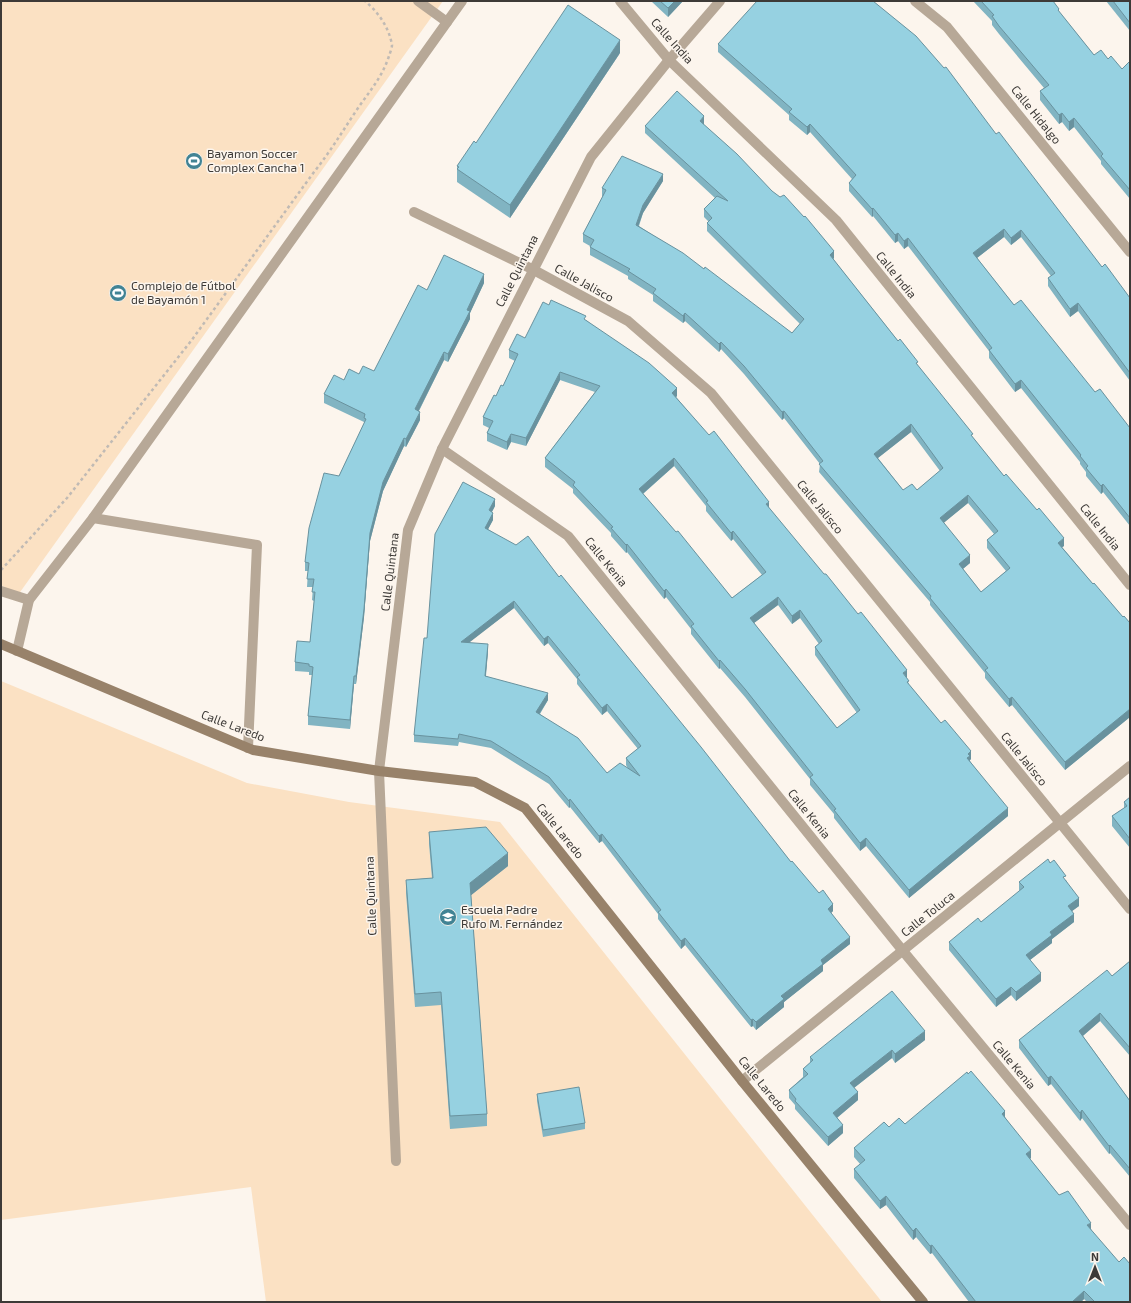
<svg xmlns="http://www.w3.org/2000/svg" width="1131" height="1303" viewBox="0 0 1131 1303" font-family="'Exo 2',sans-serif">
<rect width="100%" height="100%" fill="#fcf5ed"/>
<g fill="#fbe1c3">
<path d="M1,1H443L18,595L1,585Z"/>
<path d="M1,681L247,783L349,802L500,822L882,1302H266L251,1187L1,1220Z"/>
</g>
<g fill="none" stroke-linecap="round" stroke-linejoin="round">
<path stroke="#c0bab4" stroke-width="2.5" stroke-dasharray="3 3" stroke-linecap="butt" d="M1,570L67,498L191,341L314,172C330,152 342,132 356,111C368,93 382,78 389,56C390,53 392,48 392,45C389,27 378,12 365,1"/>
<g stroke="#b7a897" stroke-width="10">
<path d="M418,1L447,22"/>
<path d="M93,518L257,545L248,748"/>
<path d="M1,591L29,600"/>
<path d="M17,651L29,600L93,518L462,1"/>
</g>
<g stroke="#b7a897" stroke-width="10">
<path d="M620,1L669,60L836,220L1130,585"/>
<path d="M915,1L947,27L1130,252"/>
<path d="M414,212L532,269L628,321L711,393L1130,909"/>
<path d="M442,449L568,536L903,951L1130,1225"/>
<path d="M742,1081L1130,766"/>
<path d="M396,1161L379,771L408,530L442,449L591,157L669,60L720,1"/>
</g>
<path stroke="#98826a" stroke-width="10" d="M1,644L253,750L379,771L475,782L525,808L742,1081L923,1302"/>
</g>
<g fill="#81b4c2" fill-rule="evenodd">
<path d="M651,1H683L668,17Z"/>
<path d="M973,1H1053L1059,12L1094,55L1108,59L1122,69L1130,61V199L1101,164V161L1074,127L1069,131L1062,122L1059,124L1040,100V91L1044,88L999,34L992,25V21Z"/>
<path d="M1106,1H1130V31Z"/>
<path d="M718,44L996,134L1102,267L1130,298V381L1078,311L1070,317L1048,286V278L1051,276L1021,237L1011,245L1004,237L977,258L1014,305L1095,392L1130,428V526L1103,492L1101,494L1086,476V472L1080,464V462L1021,388L1015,392L989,358V351L908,246L904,249L898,241L895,243L873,216L872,217L849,191V183L852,179L810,132L807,135L789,120V115L718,52Z"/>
<path d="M620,53L510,218L457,182V166L476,143Z"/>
<path d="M704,124V125L834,258L833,259L918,366L973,438L1004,476L1064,546L1062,547L1093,584L1123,617L1130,623V717L1065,770L1012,705L1009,707L985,678V673L930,605V602L819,472L820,464L784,418L782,420L744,374L721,349L719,352L685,321L683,323L653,301V295L628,279V276L590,255V246L583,242V234L603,196H602V188L663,181L643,213L639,226L704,269L792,333L800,324L707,231V223L709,222L704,217V209L715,198L645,133V126ZM911,432L940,471L917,490H903L878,458ZM968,503L994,534L987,540V548L1006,571L981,592L963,569L970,563L943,523Z"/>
<path d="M484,283L470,313V319L448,362L444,360L419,411L420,420L406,447L404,446L383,491L370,541L364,617L356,684H354L350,729L308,725V716L312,675H309V672L295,671V662L310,642L314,601L312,600L313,587H307L308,571H305V562L339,476L364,424V422L324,403V394L344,380L359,374L374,371L427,290Z"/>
<path d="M586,320L677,396L676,397L769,508L907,678L909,685L971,759L970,760V761L1008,816L909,898L866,846L860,851L834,818V814L810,785V779L745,697L720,668L719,669L691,634V629L666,597L664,599L627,552L626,553L611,536V533L573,493V489L545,467V458L595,392L560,380L526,446L511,442L507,450L487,441V433L489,428L483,425V417L503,386L515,361L509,358V350L525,338ZM674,466L706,506V511L731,541L733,539L762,575L732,598L643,494ZM778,605L792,624L800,618L819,644L815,647V655L857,713L837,728L754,623Z"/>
<path d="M495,499V506L492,512L493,520L488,529L559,577L791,862L833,911L831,913L850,944L823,965V971L784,1002V1007L756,1030L753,1026L751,1027L685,945L681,949L658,919V914L602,841L599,843L570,807L569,808L549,784L491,748L459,742L458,746L414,742V735L427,638ZM514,608L544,646L548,643L577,679V684L602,715L607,711L638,749L626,758V765L628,769L607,773L540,714L548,700L486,676L488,651L469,642Z"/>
<path d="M1130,797V848L1112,826V816L1124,808V802Z"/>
<path d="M429,832L508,866L471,895L487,1114V1126L450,1129L441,1005L415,1007L406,893V880L432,878L429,844Z"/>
<path d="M1066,880L1079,906L1072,911L1074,922L1052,939V943L1030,960L1041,981L1016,1001L1011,995L996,1007L949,950V942L981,922L1020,891L1019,890V882Z"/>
<path d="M1130,961V1056L1100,1021L1083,1036L1130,1101V1177L1110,1153L1109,1154L1082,1118L1080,1121L1051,1084L1048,1086L1019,1048V1040L1112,976Z"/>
<path d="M925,1040L895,1063L892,1058L854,1088L858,1100L837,1118L843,1133L828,1146L795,1109V1105L789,1098V1090L803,1077V1069L810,1063V1057Z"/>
<path d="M537,1094L585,1123V1129L543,1137L537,1101Z"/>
<path d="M1005,1117L1031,1158L1030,1159L1059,1195L1091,1229L1130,1302H1087L1084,1299L1081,1302H969L932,1253L930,1254L916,1237L913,1240L886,1205L880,1209L854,1178V1169L860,1164L854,1157V1148L889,1127L905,1124Z"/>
</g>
<g fill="#69929e">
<path d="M675,1H683L668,17V8Z"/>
<path d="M620,40V53L510,218V205Z"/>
<path d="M1062,113V122L1059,124V115Z"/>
<path d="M704,116V124L700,129V121Z"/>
<path d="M1074,118V127L1069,131V122Z"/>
<path d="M810,124V132L807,135V127Z"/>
<path d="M663,174V181L643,213L636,232V225L643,205Z"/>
<path d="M873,208V216L872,217V209Z"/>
<path d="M1004,229V237L973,261V253Z"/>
<path d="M1021,230V237L1011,245V238Z"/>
<path d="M898,233V241L895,243V235Z"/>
<path d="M908,238V246L904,249V241Z"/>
<path d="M834,251V258L830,262V255Z"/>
<path d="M484,274V283L470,313V319L448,362V354L467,310Z"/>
<path d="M1078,303V311L1070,317V309Z"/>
<path d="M685,313V321L683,323V316Z"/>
<path d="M721,342V349L719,352V344Z"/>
<path d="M444,352V360L415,418V409Z"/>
<path d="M560,372V380L526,446V438Z"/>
<path d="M1021,380V388L1015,392V384Z"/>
<path d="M677,388V396L672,401V393Z"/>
<path d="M784,411V418L782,420V412Z"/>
<path d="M420,412V420L406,447V439Z"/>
<path d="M911,424V432L874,461V454Z"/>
<path d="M511,434V442L507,450V442Z"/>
<path d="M404,438V446L383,491L370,541L364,617L356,684V676L370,533L383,482Z"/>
<path d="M674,458V466L639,497V489Z"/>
<path d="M1103,484V492L1101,494V486Z"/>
<path d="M968,495V503L940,526V518Z"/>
<path d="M495,499V506L489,517V510Z"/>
<path d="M769,502V510L766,504Z"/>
<path d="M493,513V520L485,535V528Z"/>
<path d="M733,531V539L731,541V533Z"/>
<path d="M1064,538V546L1058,550V543Z"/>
<path d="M627,544V552L626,553V545Z"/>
<path d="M970,555V563L959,572V564Z"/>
<path d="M666,589V597L664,599V591Z"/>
<path d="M778,597V605L750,626V618Z"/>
<path d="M514,601V608L461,649V642Z"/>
<path d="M800,610V618L792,624V616Z"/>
<path d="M548,636V643L544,646V639Z"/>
<path d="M488,644V651L485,683V676Z"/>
<path d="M720,660V668L719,669V661Z"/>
<path d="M907,670V678L903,673Z"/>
<path d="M354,676V684L350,729V720Z"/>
<path d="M548,693V700L536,719V712Z"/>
<path d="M1012,697V705L1009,707V699Z"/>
<path d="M607,704V711L602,715V708Z"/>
<path d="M1130,709V717L1065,770V762Z"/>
<path d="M971,751V759L970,760V764L967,758L968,754Z"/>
<path d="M570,799V807L569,808V801Z"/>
<path d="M1008,808V816L909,898V890Z"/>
<path d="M602,834V841L599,843V836Z"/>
<path d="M866,838V846L860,851V843Z"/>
<path d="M508,853V866L470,896V883Z"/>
<path d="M1079,898V906L1068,914V906Z"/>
<path d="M833,904V911L828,916V909Z"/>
<path d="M1074,914V922L1052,939V943L1026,963V955L1050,932Z"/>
<path d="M850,937V944L823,965V971L784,1002V1007L756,1030V1022L781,996L821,960Z"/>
<path d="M685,938V945L681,949V941Z"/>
<path d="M1041,973V981L1016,1001V992Z"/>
<path d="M1011,987V995L996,1007V999Z"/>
<path d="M1100,1013V1021L1079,1039V1031Z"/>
<path d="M753,1019V1026L751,1027V1020Z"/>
<path d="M925,1031V1040L895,1063V1054Z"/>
<path d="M892,1050V1058L850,1091V1083Z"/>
<path d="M1051,1076V1084L1048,1086V1078Z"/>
<path d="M858,1092V1100L833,1121V1113Z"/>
<path d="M1082,1110V1118L1080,1121V1113Z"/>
<path d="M1005,1111V1120L1002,1114Z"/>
<path d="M843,1125V1133L828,1146V1137Z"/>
<path d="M1110,1145V1153L1109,1154V1146Z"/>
<path d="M1031,1150V1158L1026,1162V1154Z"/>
<path d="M886,1196V1205L880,1209V1201Z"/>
<path d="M1091,1223V1231L1087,1225Z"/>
<path d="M916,1228V1237L913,1240V1231Z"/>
<path d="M932,1245V1253L930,1254V1246Z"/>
<path d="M1084,1291V1299L1081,1302H1072Z"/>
</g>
<g fill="#96d1e1" stroke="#69929e" fill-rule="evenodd">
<path d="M660,1H675L668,8Z"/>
<path d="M757,1H873L916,36L944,68L946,67L996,134L999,132L1102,267L1105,264L1130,298V373L1078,303L1070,309L1048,278L1055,273L1021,230L1011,238L1004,229L973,253L1014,305L1021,300L1095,392L1100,389L1130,428V518L1103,484L1101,486L1086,468L1088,466L1080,456L1081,455L1021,380L1015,384L989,350L992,348L908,238L904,241L898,233L895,235L873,208L872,209L849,183L856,175L810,124L807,127L789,112L792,109L718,44Z"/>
<path d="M981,1H1053L1059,9L1058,10L1094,55L1101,50L1108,59L1111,56L1122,69L1130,61V190L1101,156L1103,154L1074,118L1069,122L1062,113L1059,115L1040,91L1049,85L999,26L992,16L994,15Z"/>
<path d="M1113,1H1130V23Z"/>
<path d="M568,5L620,40L510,205L457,169L459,167L457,166L474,141L476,143Z"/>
<path d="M677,91L704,116L700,121L737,154L772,191L780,197L784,195L804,217L805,216L834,251L830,255L898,341L900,339L918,362L916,363L973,434L971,435L1004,476L1006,474L1037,510L1039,508L1064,538L1058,543L1093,584L1094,583L1123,617L1124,616L1130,623V709L1065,762L1012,697L1009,699L985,670L988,668L930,598L931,596L819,464L823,461L784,411L782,412L744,366L721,342L719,344L685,313L683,316L653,293L656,289L628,271L630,269L590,247L594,240L583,234L606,190L602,188L622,156L663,174L643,205L636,225L683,253L704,269L705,267L792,333L804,319L707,223L712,218L704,209L717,196L728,201L645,126ZM911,424L943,468L917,490L912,484L903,490L874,454ZM968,495L998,531L987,540L1010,568L981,592L959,564L970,555L940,518Z"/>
<path d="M444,255L484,274L467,310L470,311L448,354L444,352L415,409L420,412L406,439L404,438L383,482L370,533L364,609L356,676H354L350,720L308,716L313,667L309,666V664L295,662L297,641L310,642L315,592H312L314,579H307L309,563L305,562L309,528L324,473L339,476L366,419L364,418L365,414L324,394L334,375L344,380L349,369L359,374L363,366L374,371L418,285L427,290Z"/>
<path d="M551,300L586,316L584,319L649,363L677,388L672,393L709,435L714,431L769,502L766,504L824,574H826L858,614L861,612L907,670L903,673L909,681L907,682L941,723L945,720L971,751L968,754L970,756L967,758L1008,808L909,890L866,838L860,843L834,810L836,809L810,777L813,775L745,689L720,660L719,661L691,626L694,624L666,589L664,591L627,544L626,545L611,528L613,527L573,485L575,482L545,458L600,386L560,372L526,438L511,434L507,442L487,433L493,421L483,417L494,395L496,396L501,385L503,386L518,354L509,350L517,334L525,338L543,302L549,305ZM674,458L708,501L706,502L731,533L733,531L766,572L732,598L678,531L676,532L639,489ZM778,597L792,616L800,610L822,641L815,647L860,710L837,728L750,618Z"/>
<path d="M463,482L495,499L489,510L493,513L485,528L516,545L528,536L559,577L561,575L701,747L791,862L792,861L819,893L823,890L833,904L828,909L850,937L821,960L823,964L781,996L784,999L756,1022L753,1019L751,1020L685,938L681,941L658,912L661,910L602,834L599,836L570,799L569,801L549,777L491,741L459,734L458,739L414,735L424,638H427L435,534ZM514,601L544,639L548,636L580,675L577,677L602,708L607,704L641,746L626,758L640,776L620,763L607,773L578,738L536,712L548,693L485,676L488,644L461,642Z"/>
<path d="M1130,797V839L1112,816L1127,806L1124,802Z"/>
<path d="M486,827L508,853L470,883L487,1114L450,1116L441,992L415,994L406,880L433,878L429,832Z"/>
<path d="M1048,859L1050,863L1054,860L1066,876L1063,877L1079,898L1068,906L1074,914L1050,932L1052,935L1026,955L1041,973L1016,992L1011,987L996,999L949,942L978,918L981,922L1024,887L1019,882Z"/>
<path d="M1130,961V1048L1100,1013L1079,1031L1130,1101V1169L1110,1145L1109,1146L1082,1110L1080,1113L1051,1076L1048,1078L1019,1040L1107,970L1112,976Z"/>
<path d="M892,991L925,1031L895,1054L892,1050L850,1083L858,1092L833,1113L843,1125L828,1137L795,1101L796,1099L789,1090L808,1074L803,1069L813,1060L810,1057Z"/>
<path d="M971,1071L1005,1111L1002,1114L1031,1150L1026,1154L1059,1195L1068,1191L1091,1223L1087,1225L1119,1262L1124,1257L1130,1264V1302H1095L1084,1291L1072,1302H976L932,1245L930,1246L916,1228L913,1231L886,1196L880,1201L854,1169L865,1160L854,1148L884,1122L889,1127L899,1118L905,1124L967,1072L968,1074Z"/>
<path d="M579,1087L585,1123L543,1130L537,1094Z"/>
</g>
<defs>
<g id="stadium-disc" transform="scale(0.9)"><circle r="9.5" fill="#418394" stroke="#fcf5ed"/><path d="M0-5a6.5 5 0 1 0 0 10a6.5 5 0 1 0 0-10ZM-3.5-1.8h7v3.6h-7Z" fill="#fff"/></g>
<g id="school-disc" transform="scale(0.9)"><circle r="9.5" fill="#418394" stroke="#fcf5ed"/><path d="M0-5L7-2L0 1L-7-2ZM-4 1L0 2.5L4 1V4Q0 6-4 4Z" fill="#fff"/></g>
</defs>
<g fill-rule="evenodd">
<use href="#stadium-disc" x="194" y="161"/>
<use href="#stadium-disc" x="118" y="293"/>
<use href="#school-disc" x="448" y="917"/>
</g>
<g text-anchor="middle" stroke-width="3" stroke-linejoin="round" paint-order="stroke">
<g font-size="12" fill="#3d3a37" stroke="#fcf5ed">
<text transform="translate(672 41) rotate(48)" y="4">Calle India</text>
<text transform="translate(1036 115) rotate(51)" y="4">Calle Hidalgo</text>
<text transform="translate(517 271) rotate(-63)" y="4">Calle Quintana</text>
<text transform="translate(896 275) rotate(51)" y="4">Calle India</text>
<text transform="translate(584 283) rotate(29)" y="4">Calle Jalisco</text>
<text transform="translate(820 507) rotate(51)" y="4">Calle Jalisco</text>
<text transform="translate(1100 527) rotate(51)" y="4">Calle India</text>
<text transform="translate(606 562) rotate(51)" y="4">Calle Kenia</text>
<text transform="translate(390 572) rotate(-83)" y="4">Calle Quintana</text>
<text transform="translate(233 726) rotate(21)" y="4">Calle Laredo</text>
<text transform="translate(1024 759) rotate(51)" y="4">Calle Jalisco</text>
<text transform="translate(809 814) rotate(51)" y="4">Calle Kenia</text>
<text transform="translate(560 831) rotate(51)" y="4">Calle Laredo</text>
<text transform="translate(371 896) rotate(-92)" y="4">Calle Quintana</text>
<text transform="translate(928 914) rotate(-39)" y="4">Calle Toluca</text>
<text transform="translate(1014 1065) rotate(50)" y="4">Calle Kenia</text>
<text transform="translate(762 1084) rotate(51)" y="4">Calle Laredo</text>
</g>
<g font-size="12" fill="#3d3a37" stroke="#fcf5ed" text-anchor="start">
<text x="207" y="158">Bayamon Soccer<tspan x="207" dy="14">Complex Cancha 1</tspan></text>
<text x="131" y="290">Complejo de Fútbol<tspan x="131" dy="14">de Bayamón 1</tspan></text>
<text x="461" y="914">Escuela Padre<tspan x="461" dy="14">Rufo M. Fernández</tspan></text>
</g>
</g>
<rect width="1131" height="1303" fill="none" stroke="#3d3a37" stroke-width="4"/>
<g transform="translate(1095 1267)" stroke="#fcf5ed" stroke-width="3" paint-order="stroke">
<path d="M0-3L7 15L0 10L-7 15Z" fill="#3d3a37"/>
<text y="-6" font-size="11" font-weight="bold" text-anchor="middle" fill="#3d3a37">N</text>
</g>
</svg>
